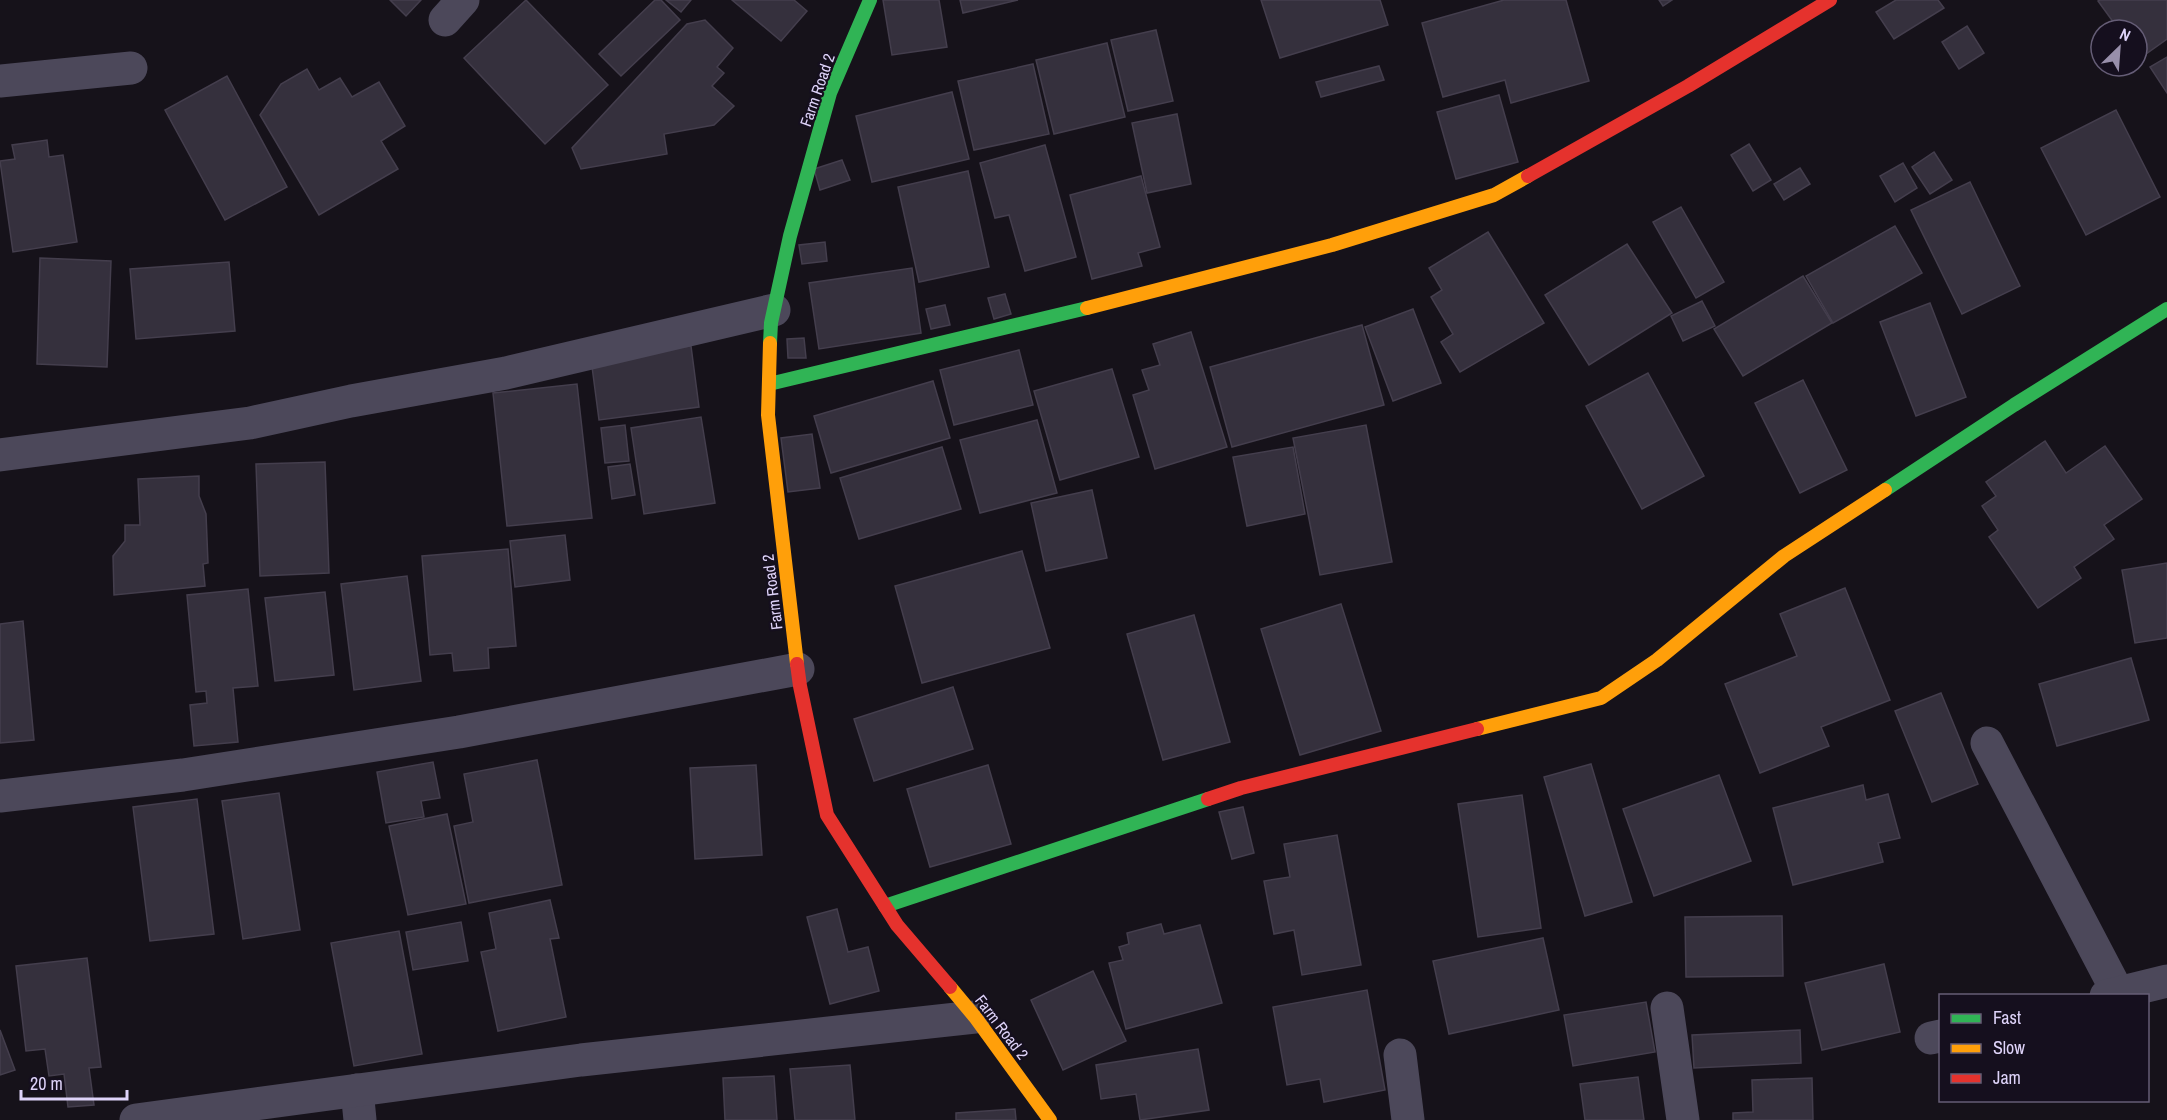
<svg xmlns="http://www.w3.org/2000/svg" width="2167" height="1120" viewBox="0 0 2167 1120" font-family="'Archivo Narrow',sans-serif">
<rect width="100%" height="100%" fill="#16121a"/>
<g fill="#35303d" stroke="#443e4d" stroke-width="1.5">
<path d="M390,0H421L406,16Z"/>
<path d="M526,0L608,85L545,144L464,58Z"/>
<path d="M655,0H661L680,20L621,76L599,54Z"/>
<path d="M666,0H691L681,12Z"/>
<path d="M732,0H794L807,11L781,41Z"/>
<path d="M883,0H939L947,47L892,55Z"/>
<path d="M960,0H1018L963,13Z"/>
<path d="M1261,0H1380L1388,25L1280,58Z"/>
<path d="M1504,0H1566L1589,81L1511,103L1505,80L1443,97L1422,23Z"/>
<path d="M1659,0H1672L1663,6Z"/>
<path d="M1896,0H1938L1944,8L1894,39L1876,12Z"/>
<path d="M2100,0H2167V39L2139,59L2137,56V30H2119L2098,1Z"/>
<path d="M705,20L733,48L717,67L724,73L712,86L734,106L714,125L664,134L667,154L581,169L572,148L687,24Z"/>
<path d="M1967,26L1984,53L1959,69L1942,42Z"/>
<path d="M1156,30L1173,101L1128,111L1111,40Z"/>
<path d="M1107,43L1125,117L1054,134L1036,60Z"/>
<path d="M2167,57V93L2150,67Z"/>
<path d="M1033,64L1049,134L974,150L958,81Z"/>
<path d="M1379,66L1384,80L1321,97L1316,82Z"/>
<path d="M307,69L319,90L340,78L352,97L379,82L405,126L381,141L398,169L319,215L260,115L281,84Z"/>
<path d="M227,76L287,187L225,220L165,110Z"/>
<path d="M952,92L969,159L872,182L856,116Z"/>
<path d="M1499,95L1518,162L1456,179L1437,112Z"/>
<path d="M2116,110L2160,197L2086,235L2041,148Z"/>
<path d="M1177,114L1191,184L1147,193L1132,123Z"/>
<path d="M47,140L49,157L63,155L77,242L13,252L0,161L15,159L12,145Z"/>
<path d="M1749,144L1771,180L1753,191L1731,155Z"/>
<path d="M1045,145L1076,257L1025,271L1009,215L995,218L980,163Z"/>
<path d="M1934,152L1952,180L1930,194L1912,167Z"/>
<path d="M842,160L850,180L820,190L814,169Z"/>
<path d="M1903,163L1917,188L1895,202L1880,176Z"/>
<path d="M1800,168L1810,184L1784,200L1774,184Z"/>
<path d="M968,171L989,267L919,282L898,187Z"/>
<path d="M1141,176L1160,247L1138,253L1142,266L1092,279L1070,195Z"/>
<path d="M1970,182L2020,286L1962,314L1911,210Z"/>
<path d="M1681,207L1724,282L1696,298L1653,222Z"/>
<path d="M1895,226L1922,273L1833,323L1806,276Z"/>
<path d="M1488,232L1544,323L1460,372L1441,342L1453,334L1431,297L1442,290L1429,268Z"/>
<path d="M825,242L827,261L802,264L799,245Z"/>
<path d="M1627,244L1672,313L1589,365L1545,295Z"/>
<path d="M40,258L111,261L107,367L37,364Z"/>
<path d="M229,262L235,331L136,339L130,269Z"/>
<path d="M912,268L921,333L819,349L809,283Z"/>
<path d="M1803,276L1832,323L1743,376L1714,329Z"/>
<path d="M1005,294L1011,314L994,319L988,298Z"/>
<path d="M1702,301L1715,326L1683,341L1671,316Z"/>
<path d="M1930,303L1966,397L1916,416L1880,322Z"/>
<path d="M945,305L950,325L931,329L926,309Z"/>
<path d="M1413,309L1441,383L1393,401L1365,327Z"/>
<path d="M1362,325L1384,405L1232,447L1210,367Z"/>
<path d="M1191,332L1227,447L1155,469L1133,395L1149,390L1142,370L1160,365L1153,344Z"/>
<path d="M804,338L806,358H788L787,339Z"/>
<path d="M691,346L699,407L599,420L591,359Z"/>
<path d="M1019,350L1033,405L954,425L940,370Z"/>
<path d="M1112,369L1139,457L1060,480L1034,391Z"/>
<path d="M1648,373L1704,476L1642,509L1586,406Z"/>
<path d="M1803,380L1847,470L1800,493L1755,403Z"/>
<path d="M933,381L950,438L831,473L814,416Z"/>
<path d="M577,384L592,518L507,526L493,393Z"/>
<path d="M701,417L715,503L644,514L631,428Z"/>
<path d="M1037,420L1057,493L980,513L960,440Z"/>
<path d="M625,425L629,461L605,463L601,428Z"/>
<path d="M1366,425L1392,562L1320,575L1293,438Z"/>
<path d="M812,434L820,488L788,492L781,438Z"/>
<path d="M2045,441L2066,473L2105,446L2142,499L2104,525L2114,539L2074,567L2081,578L2038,608L1989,537L1998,530L1982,506L1996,496L1986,482Z"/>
<path d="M942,447L961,509L859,539L840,478Z"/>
<path d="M1293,447L1305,514L1247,526L1233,457Z"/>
<path d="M325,462L329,573L260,576L256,464Z"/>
<path d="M630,464L635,495L612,499L608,467Z"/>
<path d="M199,476V496L206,514L208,563L203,564L205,586L114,595L113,556L125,541V525H140L138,479Z"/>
<path d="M1092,490L1107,558L1046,571L1031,503Z"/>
<path d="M565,535L570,580L515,587L510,541Z"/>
<path d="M508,549L516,646L488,648L489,668L454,671L452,653L430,655L422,556Z"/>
<path d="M1022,551L1050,648L922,683L895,586Z"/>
<path d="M2167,563V638L2135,643L2122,570Z"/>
<path d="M407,576L421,681L354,690L341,584Z"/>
<path d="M1845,588L1890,700L1821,727L1829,746L1760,773L1725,684L1797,656L1780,614Z"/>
<path d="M248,589L258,686L233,688L238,742L194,746L190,705L207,703L206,691L196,692L187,595Z"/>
<path d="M325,592L334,675L275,681L265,598Z"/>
<path d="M1341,604L1381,731L1300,755L1261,629Z"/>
<path d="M1194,615L1230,742L1163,760L1127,634Z"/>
<path d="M23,621L34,740L0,743V624Z"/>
<path d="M2131,658L2149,720L2057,746L2039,684Z"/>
<path d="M953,687L973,749L874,781L854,719Z"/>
<path d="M1941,693L1978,784L1932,802L1895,711Z"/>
<path d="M537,760L562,885L469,903L454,826L473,822L464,774Z"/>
<path d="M433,762L440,798L421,801L424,817L386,823L377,772Z"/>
<path d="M1591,764L1632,902L1585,916L1544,777Z"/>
<path d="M756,765L762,855L695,859L690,768Z"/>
<path d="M988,765L1011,844L930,867L907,789Z"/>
<path d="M1719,775L1751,861L1654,896L1623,809Z"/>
<path d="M1863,785L1866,800L1888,794L1900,838L1878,843L1883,862L1793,885L1773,808Z"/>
<path d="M279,793L300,930L243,939L222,801Z"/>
<path d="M1522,795L1541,928L1478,937L1458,804Z"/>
<path d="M197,799L214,934L150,941L133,807Z"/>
<path d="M1243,807L1254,853L1232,859L1219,812Z"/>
<path d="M447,814L466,904L408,915L389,826Z"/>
<path d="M1337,835L1361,965L1302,975L1294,930L1274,934L1264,881L1290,877L1284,844Z"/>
<path d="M550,900L559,938L550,939L566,1017L498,1031L481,952L496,949L489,913Z"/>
<path d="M837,909L848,952L868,947L879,991L830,1004L807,917Z"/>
<path d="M1782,916L1783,976L1686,977L1685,917Z"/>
<path d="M461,922L468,961L413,970L406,932Z"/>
<path d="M1161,924L1164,934L1200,925L1222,1003L1126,1029L1109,963L1123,960L1119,947L1129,944L1127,933Z"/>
<path d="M399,931L422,1054L354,1066L331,943Z"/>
<path d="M1543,938L1559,1010L1449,1034L1433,961Z"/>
<path d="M87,958L101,1067L89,1068L94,1105L68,1107L64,1074L49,1076L45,1049L26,1051L16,966Z"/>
<path d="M1884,964L1900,1032L1822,1050L1805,983Z"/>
<path d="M1093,971L1126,1041L1063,1070L1031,1000Z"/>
<path d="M1367,990L1385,1090L1324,1102L1320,1079L1287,1085L1273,1007Z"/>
<path d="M1646,1002L1655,1052L1573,1066L1564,1015Z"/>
<path d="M0,1030L15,1070L0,1075Z"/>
<path d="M1800,1030L1801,1063L1694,1068L1692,1035Z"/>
<path d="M1198,1049L1209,1110L1140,1120L1136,1094L1101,1099L1096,1065Z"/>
<path d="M850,1065L855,1120H795L790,1069Z"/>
<path d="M774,1076L777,1120H725L723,1078Z"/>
<path d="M1638,1077L1644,1120H1585L1580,1084Z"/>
<path d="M1812,1078L1813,1120H1733V1113L1753,1112L1752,1080Z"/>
<path d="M1015,1109L1016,1120H956V1113Z"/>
</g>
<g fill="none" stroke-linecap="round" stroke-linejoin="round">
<g stroke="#4c485a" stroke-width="33">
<path d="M445,20L463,0"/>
<path d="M0,81L131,68"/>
<path d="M0,455L250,423L351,401L506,373L774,310"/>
<path d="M1987,743L2118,993"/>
<path d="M0,796L183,775L459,732L798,669"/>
<path d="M2106,996L2167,981"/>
<path d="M1667,1008L1683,1120"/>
<path d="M1931,1038L1940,1036"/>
<path d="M1400,1055L1408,1120"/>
<path d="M357,1090L360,1120"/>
<path d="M136,1120L581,1060L975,1017"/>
</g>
<g stroke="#30b455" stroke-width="14">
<path d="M770,343L771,323L790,236L830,93L870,0"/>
<path d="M769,384L1087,308"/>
<path d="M1885,490L2014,405L2167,309"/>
<path d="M885,906L1208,799"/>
</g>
<g stroke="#ff9f0a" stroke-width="14">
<path d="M1087,308L1332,245L1494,195L1528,176"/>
<path d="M770,343L768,415L797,664"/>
<path d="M1477,729L1601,698L1657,660L1784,556L1885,490"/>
<path d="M950,987L975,1017L1050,1120"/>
</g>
<g stroke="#e5322d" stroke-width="14">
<path d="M1528,176L1688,86L1830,0"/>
<path d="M797,664L800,686L827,815L897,925L950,987"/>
<path d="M1208,799L1241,788L1477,729"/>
</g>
</g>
<g text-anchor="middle" stroke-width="4.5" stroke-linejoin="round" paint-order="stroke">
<g font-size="16" fill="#ded3f9" stroke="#150f1e">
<text transform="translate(817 90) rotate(-71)" y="6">Farm Road 2</text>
<text transform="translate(772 592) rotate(-97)" y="6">Farm Road 2</text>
<text transform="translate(1002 1027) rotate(53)" y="6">Farm Road 2</text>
</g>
</g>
<rect x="1939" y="994" width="210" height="108" fill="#150f1e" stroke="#655d76" stroke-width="1.5"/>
<rect x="1951" y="1014" width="30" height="9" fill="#30b455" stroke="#655d76" stroke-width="1.5"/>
<text x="1993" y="1024" font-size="18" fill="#ded3f9">Fast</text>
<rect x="1951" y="1044" width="30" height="9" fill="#ff9f0a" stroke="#655d76" stroke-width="1.5"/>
<text x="1993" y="1054" font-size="18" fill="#ded3f9">Slow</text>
<rect x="1951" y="1074" width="30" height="9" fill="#e5322d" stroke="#655d76" stroke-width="1.5"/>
<text x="1993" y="1084" font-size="18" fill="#ded3f9">Jam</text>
<g transform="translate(2119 48) rotate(25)"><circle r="28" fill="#150f1e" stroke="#655d76" stroke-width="1.5"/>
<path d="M0-4.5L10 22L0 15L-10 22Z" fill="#988fab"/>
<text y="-9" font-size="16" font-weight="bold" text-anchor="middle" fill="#ded3f9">N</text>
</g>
<path d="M21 1090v9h106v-9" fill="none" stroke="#ded3f9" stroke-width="3"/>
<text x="30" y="1090" font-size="18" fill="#ded3f9" stroke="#150f1e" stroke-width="4.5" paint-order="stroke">20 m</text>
</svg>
